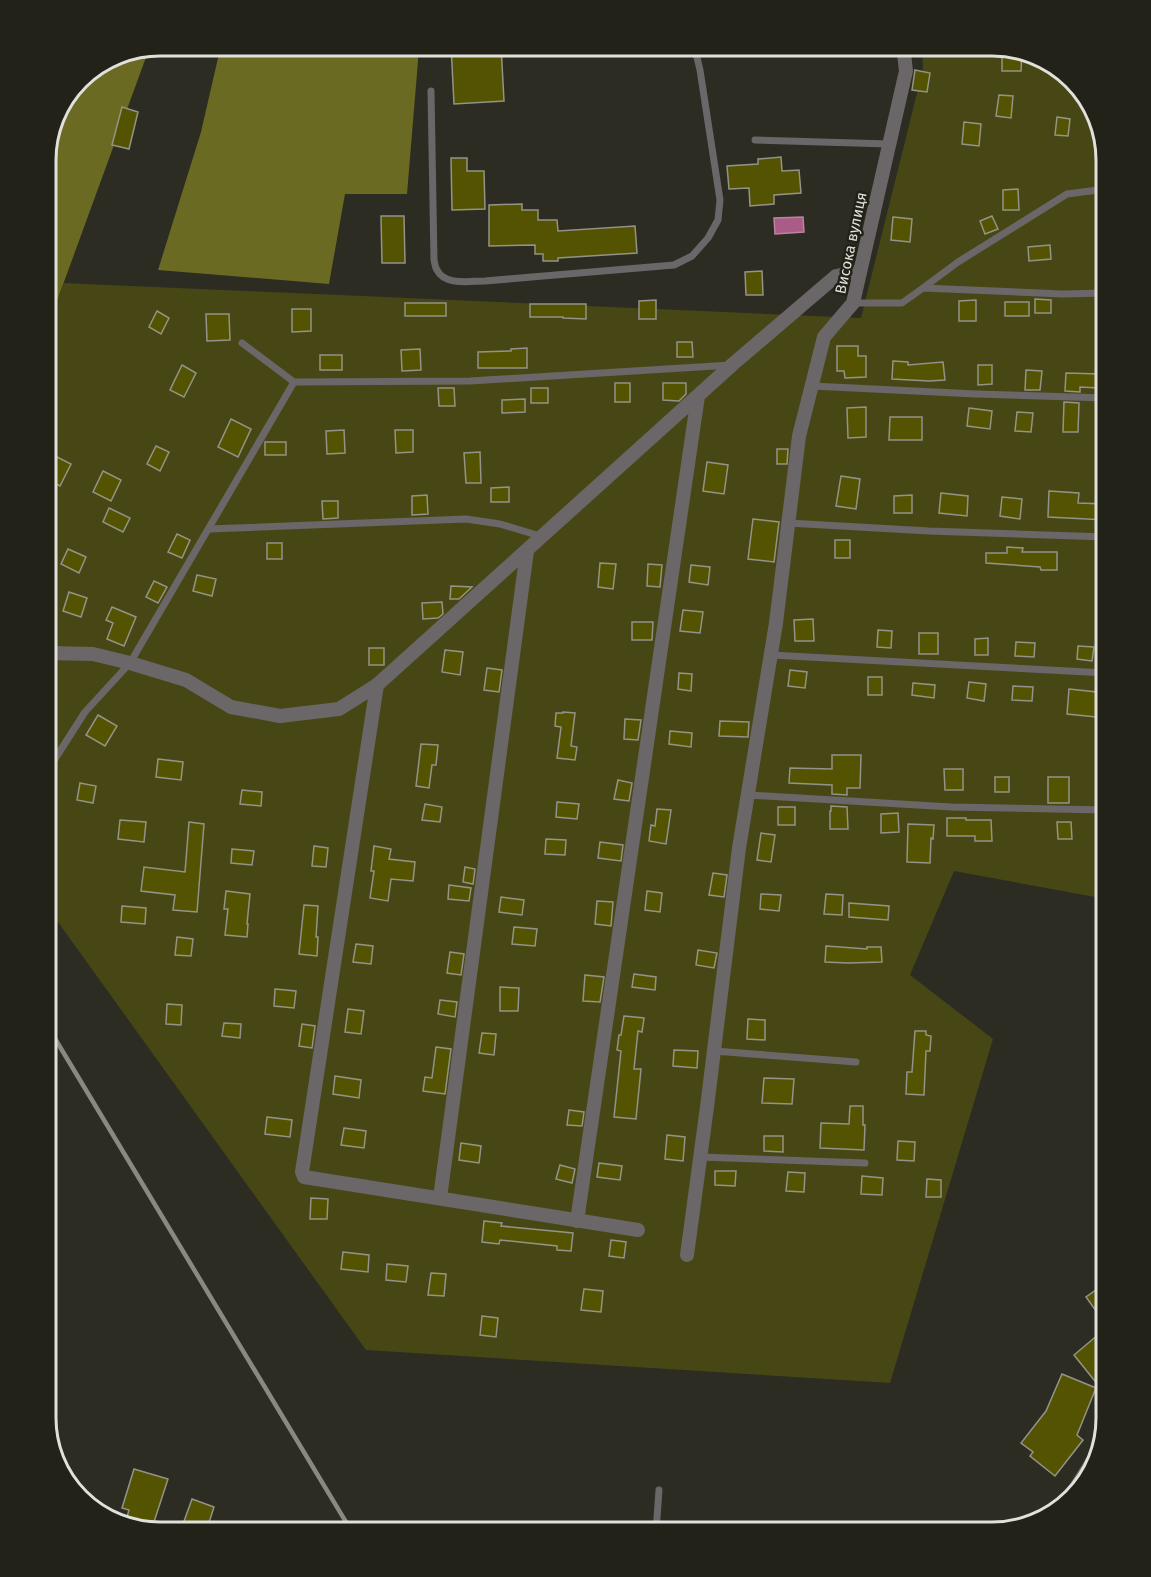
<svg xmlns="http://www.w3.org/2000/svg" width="1151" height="1577" viewBox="0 0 1151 1577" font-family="'Fira Sans',sans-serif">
<rect width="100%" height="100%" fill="#2c2c23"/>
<path fill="#474716" d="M922,45H999L1049,61L1090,102L1106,160V899L954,871L910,975L993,1039L890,1383L366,1350L45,904V334L64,283L861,318L923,69Z"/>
<g fill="#6a6a23">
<path d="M221,45H422L419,49L407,194H345L329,284L158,270L201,132Z"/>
<path d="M149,49L45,334V152L57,109L84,74Z"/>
</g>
<path fill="#aa5c86" stroke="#ba84a0" stroke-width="1.5" d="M803,217L804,232L775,234L774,218Z"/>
<g fill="#545302" stroke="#939388" stroke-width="1.5">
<path d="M451,45H501L504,101L454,104Z"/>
<path d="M1002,46L1022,52L1021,71H1002Z"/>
<path d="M915,70L930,73L927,92L912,90Z"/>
<path d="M999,95L1013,96L1011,118L996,116Z"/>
<path d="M122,107L138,112L129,149L112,145Z"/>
<path d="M1057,117L1070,119L1068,136L1055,135Z"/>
<path d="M964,122L981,124L979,146L962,144Z"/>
<path d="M781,157L782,171L799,170L801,193L774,195V204L750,206L749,188L729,189L727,166L758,164V159Z"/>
<path d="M451,158H467V171H484L485,209L452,210Z"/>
<path d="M1018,189L1019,210H1003V190Z"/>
<path d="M522,204V210H538V220H557L558,231L635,226L637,253L558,258V261H543V254H535V245L489,246V205Z"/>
<path d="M381,216H404L405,263H382Z"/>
<path d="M992,216L998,229L985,234L980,221Z"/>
<path d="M893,217L912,219L910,242L891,240Z"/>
<path d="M1050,245L1051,259L1029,261L1028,247Z"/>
<path d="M762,271L763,295H746L745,272Z"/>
<path d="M1035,299L1051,300V313H1035Z"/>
<path d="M656,300V319H639V301Z"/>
<path d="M976,300V321H959V301Z"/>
<rect x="1005" y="302" width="24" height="14"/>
<rect x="405" y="303" width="41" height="13"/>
<path d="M530,304H586V319L563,318V317H530Z"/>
<path d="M292,309H311V331L292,332Z"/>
<path d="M157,311L169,318L161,334L149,327Z"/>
<path d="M206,314H229L230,340L207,341Z"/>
<path d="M677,342H692L693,357H677Z"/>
<path d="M837,346H858V356H866V377L845,378L844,371H837Z"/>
<path d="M527,348V368H478V352L511,351V349Z"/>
<path d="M420,349L421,370L402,371L401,350Z"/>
<rect x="320" y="355" width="22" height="15"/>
<path d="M893,361L908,362V365L943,362L945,380L929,381L892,379Z"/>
<path d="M182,365L196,373L184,397L170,390Z"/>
<path d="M978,365H992V384L978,385Z"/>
<path d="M1026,370L1042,371L1040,390H1025Z"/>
<path d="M1066,373L1100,374L1099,388L1080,387V392L1065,391Z"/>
<rect x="615" y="383" width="15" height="19"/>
<path d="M663,383H686V394L679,401L663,400Z"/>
<path d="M438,388H454L455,406H439Z"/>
<rect x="531" y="388" width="17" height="15"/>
<path d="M525,399V412L502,413V400Z"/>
<path d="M1064,402L1079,403L1078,432H1063Z"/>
<path d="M866,407V437L848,438L847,408Z"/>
<path d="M969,408L992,411L990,429L967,426Z"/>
<path d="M1017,412L1033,413L1031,432L1015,431Z"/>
<path d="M890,417H922V440H889Z"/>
<path d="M231,419L251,429L238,457L218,447Z"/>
<path d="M344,430L345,453L327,454L326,431Z"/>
<path d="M395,430H413V452L396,453Z"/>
<rect x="265" y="442" width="21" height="13"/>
<path d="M156,446L169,452L160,471L147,464Z"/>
<path d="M777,449H788L787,464H777Z"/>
<path d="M480,452L481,483H466L464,453Z"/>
<path d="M55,456L71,464L60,486L45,478Z"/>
<path d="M707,462L728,465L724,494L703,491Z"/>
<path d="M103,471L121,480L111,501L93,492Z"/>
<path d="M841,476L860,479L856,509L836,506Z"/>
<path d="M509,487V502H491V488Z"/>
<path d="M1049,491L1079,493L1078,503L1106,504V520L1048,517Z"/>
<path d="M941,493L968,496L967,516L939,513Z"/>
<path d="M427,495L428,514L412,515V496Z"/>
<path d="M912,495V513H894V496Z"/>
<path d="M1002,497L1022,499L1020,519L1000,516Z"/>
<path d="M322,501H338V518L323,519Z"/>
<path d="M109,508L130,518L123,532L103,522Z"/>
<path d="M753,519L779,522L774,562L748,559Z"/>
<path d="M177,534L190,540L182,558L168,552Z"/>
<rect x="835" y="540" width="15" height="18"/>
<rect x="267" y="543" width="15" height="16"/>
<path d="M1007,547L1023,548L1022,552H1057V570H1041L1040,567L986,563V553H1007Z"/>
<path d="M68,549L86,557L79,573L61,564Z"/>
<path d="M600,563L616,564L613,589L598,587Z"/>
<path d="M648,564L662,565L660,587L647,586Z"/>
<path d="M691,565L710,567L708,585L689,582Z"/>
<path d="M197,575L216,579L212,596L193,591Z"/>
<path d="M154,581L167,587L158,603L146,597Z"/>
<path d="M451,586L472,587L459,599H450Z"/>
<path d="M69,592L87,598L81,617L63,611Z"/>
<path d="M442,602L443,614L438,618L423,619L422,603Z"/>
<path d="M112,607L136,617L124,646L107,639L113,623L106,620Z"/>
<path d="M683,610L703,612L700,633L680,631Z"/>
<path d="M813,619L814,641H795L794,620Z"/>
<path d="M632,622H653L652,640H632Z"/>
<path d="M878,630L892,631L891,648L877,647Z"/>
<rect x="919" y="633" width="19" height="21"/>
<path d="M988,638V655H975V639Z"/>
<path d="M1016,642L1035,643L1034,657L1015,656Z"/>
<path d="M1078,646L1094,647L1092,661L1077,659Z"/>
<rect x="369" y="648" width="15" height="17"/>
<path d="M445,650L463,652L460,675L442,672Z"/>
<path d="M487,668L502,670L499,692L484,690Z"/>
<path d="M790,670L807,672L805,688L788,686Z"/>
<path d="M679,673L692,674L691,691L678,689Z"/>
<rect x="868" y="677" width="14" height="18"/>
<path d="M969,682L986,684L984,701L967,698Z"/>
<path d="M913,683L935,685L934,698L912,695Z"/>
<path d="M1013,686L1033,687L1032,701L1012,700Z"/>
<path d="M1069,689L1106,693V718L1067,714Z"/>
<path d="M563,712L575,713L571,746L577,747L575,760L557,758L561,727L555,726L556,713H563Z"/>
<path d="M98,715L117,726L105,746L86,735Z"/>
<path d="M625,719L641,720L638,740L624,739Z"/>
<path d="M720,721L749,722L748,737L719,736Z"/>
<path d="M670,731L692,733L691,747L669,744Z"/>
<path d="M421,744L438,745L436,765H432L429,788L416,786Z"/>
<path d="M832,755H861L860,788H847V795L832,794V785L789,783L790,768L832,769Z"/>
<path d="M158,759L183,762L181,780L156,777Z"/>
<path d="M944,769H963V790H945Z"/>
<rect x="995" y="777" width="14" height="15"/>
<rect x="1048" y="777" width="21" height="26"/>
<path d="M618,780L632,783L629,801L614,799Z"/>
<path d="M80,783L96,786L93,803L77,800Z"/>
<path d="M242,790L262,792L261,806L240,804Z"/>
<path d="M557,802L579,804L577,819L556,817Z"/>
<path d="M425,804L442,807L440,822L422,820Z"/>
<path d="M831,806L847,807L848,829H830V811H831Z"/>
<rect x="778" y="807" width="17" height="18"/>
<path d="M657,809L671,810L666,844L649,841L651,825L655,826Z"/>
<path d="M898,813L899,832L881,833V814Z"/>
<path d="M947,818H966V820H991L992,841H975V836H947Z"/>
<path d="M120,820L146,822L144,842L118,839Z"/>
<path d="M189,822L204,824L197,912L173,910L175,895L141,891L144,867L185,872Z"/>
<path d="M1057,822H1071L1072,839H1058Z"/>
<path d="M908,824L934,825L933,839L931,838L930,863L907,862Z"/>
<path d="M761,833L775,835L771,862L757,860Z"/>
<path d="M546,839L566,840L565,855L545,854Z"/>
<path d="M600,842L623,845L621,861L598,858Z"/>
<path d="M314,846L328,848L326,867L312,866Z"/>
<path d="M374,846L391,849L389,859L415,862L413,881L391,879L388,901L370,898L374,871H371Z"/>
<path d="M232,849L254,851L252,865L231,863Z"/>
<path d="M465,867L475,869L473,884L463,882Z"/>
<path d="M713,873L727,875L724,897L709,895Z"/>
<path d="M449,885L471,888L469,901L448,899Z"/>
<path d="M226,891L250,894L247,924H248L247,937L225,935L228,909H224Z"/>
<path d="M647,891L662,893L660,912L645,910Z"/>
<path d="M761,894L781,895L779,911L760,909Z"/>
<path d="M826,894L843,895L842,915L824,914Z"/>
<path d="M501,897L524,900L522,915L499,912Z"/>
<path d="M597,901L613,902L611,926L595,924Z"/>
<path d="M849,903L889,906L888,920L849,917Z"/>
<path d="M304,905L318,906L316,937H318L317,956L299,954Z"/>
<path d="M122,906L146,908L145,924L121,922Z"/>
<path d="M514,927L537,929L535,946L512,944Z"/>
<path d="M177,937L193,939L191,956L175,955Z"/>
<path d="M356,944L373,946L371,964L353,962Z"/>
<path d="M826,946L867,949V947H881L882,962L848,963L825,962Z"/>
<path d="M698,950L717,953L714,968L696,965Z"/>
<path d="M450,952L464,954L461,975L447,973Z"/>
<path d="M634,974L656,977L655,990L632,987Z"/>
<path d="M585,975L604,977L600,1002L583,1001Z"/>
<path d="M500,987L519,988L518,1011H500Z"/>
<path d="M275,989L296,991L294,1008L274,1006Z"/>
<path d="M440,1000L457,1002L455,1017L438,1014Z"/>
<path d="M167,1004L182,1005L181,1025L166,1024Z"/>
<path d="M348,1009L364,1011L361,1034L345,1032Z"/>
<path d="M624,1016L644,1018L642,1032L638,1031L634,1069H641L636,1119L614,1117L621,1051L617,1050L619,1035H621Z"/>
<path d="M748,1019L765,1020V1040L747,1039Z"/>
<path d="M224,1023L241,1024L240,1038L222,1036Z"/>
<path d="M302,1024L315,1026L312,1048L299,1046Z"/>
<path d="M915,1031H926V1035L931,1036L930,1051H926L924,1095L906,1094L907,1072H912Z"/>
<path d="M482,1033L496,1034L494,1055L479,1053Z"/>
<path d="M436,1047L451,1049L445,1094L423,1091L425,1077L432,1078Z"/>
<path d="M674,1050L698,1051L697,1068L673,1066Z"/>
<path d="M335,1076L361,1080L359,1098L333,1094Z"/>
<path d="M764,1078L794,1079L792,1104L762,1103Z"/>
<path d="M850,1106H863V1125H865L864,1150L820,1148L821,1123L849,1124Z"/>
<path d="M569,1110L584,1112L582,1126L567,1125Z"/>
<path d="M267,1117L292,1120L290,1137L265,1134Z"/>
<path d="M344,1128L366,1131L364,1148L341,1145Z"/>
<path d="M667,1135L685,1137L683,1161L665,1159Z"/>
<path d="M764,1136H783V1152L764,1151Z"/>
<path d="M898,1141L915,1142L914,1161L897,1160Z"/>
<path d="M461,1143L481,1146L479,1163L459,1160Z"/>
<path d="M599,1163L622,1166L620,1180L597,1177Z"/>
<path d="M560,1165L575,1169L572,1183L556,1179Z"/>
<path d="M715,1171H736L735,1186L715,1185Z"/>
<path d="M788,1172L805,1173L804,1192L786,1191Z"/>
<path d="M862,1176L883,1178L882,1195L861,1194Z"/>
<path d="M927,1179L941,1180V1197H926Z"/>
<path d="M311,1198L328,1199L327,1219H310Z"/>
<path d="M484,1221L502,1223L501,1226L573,1233L571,1251L557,1250V1246L500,1240L499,1244L482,1242Z"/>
<path d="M611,1240L626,1242L624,1258L609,1256Z"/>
<path d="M343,1252L369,1255L368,1272L341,1269Z"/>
<path d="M387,1264L408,1266L406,1282L386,1280Z"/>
<path d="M431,1273L446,1274L444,1296L428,1295Z"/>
<path d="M1106,1283V1325L1086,1297Z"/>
<path d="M584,1289L603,1291L601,1312L581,1310Z"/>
<path d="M482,1316L498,1318L496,1337L480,1335Z"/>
<path d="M1106,1328V1378L1098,1385L1074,1355Z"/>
<path d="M1062,1374L1096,1388L1077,1435L1083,1440L1055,1476L1030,1456L1033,1452L1021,1443L1046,1411Z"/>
<path d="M134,1469L168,1479L151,1531L125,1524L129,1510L122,1508Z"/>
<path d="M192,1499L214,1507L206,1532L183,1524Z"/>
</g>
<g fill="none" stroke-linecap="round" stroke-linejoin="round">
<g stroke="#6b6668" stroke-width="7">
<path d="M431,91L434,260C435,264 435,267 437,270C445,286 470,281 485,281L674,265L692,256L708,238L718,220L720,200L700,70L694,45"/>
<path d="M755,140L889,144"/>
<path d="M923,288L958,262L1067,194L1106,189"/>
<path d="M853,303H902L923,288L1062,294L1106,293"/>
<path d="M242,343L294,382L470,381L731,365"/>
<path d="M812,386L976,394L1106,398"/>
<path d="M788,523L929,531L1106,537"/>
<path d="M209,529L466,519L500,524L540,536"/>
<path d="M771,655L1106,673"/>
<path d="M53,762L85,712L130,663L294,382"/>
<path d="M748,795L951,807L1106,810"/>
<path d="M714,1051L856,1062"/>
<path d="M700,1157L865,1163"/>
<path d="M656,1532L659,1490"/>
</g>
<g stroke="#6b6668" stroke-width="14">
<path d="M49,653L93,654L130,663L186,680L231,707L280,716L339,709L377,685L733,364L836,276L860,271"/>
<path d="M377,685L302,1172L304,1177L638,1230"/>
<path d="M440,1198L527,551"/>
<path d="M577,1221L698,396"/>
<path d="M687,1255L707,1107L739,848L776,623L799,436L824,337L853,303L906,71L903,45"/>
<path d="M1073,1492L1096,1456"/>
</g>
<path stroke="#898981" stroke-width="4.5" d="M45,1022L352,1532"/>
</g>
<g text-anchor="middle" stroke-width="5" stroke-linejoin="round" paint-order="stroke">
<g font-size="15" fill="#e1e1db" stroke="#222219">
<text transform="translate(851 243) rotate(-78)" y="5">Висока вулиця</text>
</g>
</g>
<path d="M0 0H1151V1577H0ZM160 56H992A104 104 0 0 1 1096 160V1418A104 104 0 0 1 992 1522H160A104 104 0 0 1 56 1418V160A104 104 0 0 1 160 56Z" fill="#222219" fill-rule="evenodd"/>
<path fill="none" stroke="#e1e1db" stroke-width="3" d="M160 56H992A104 104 0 0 1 1096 160V1418A104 104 0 0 1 992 1522H160A104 104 0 0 1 56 1418V160A104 104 0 0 1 160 56Z"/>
</svg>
